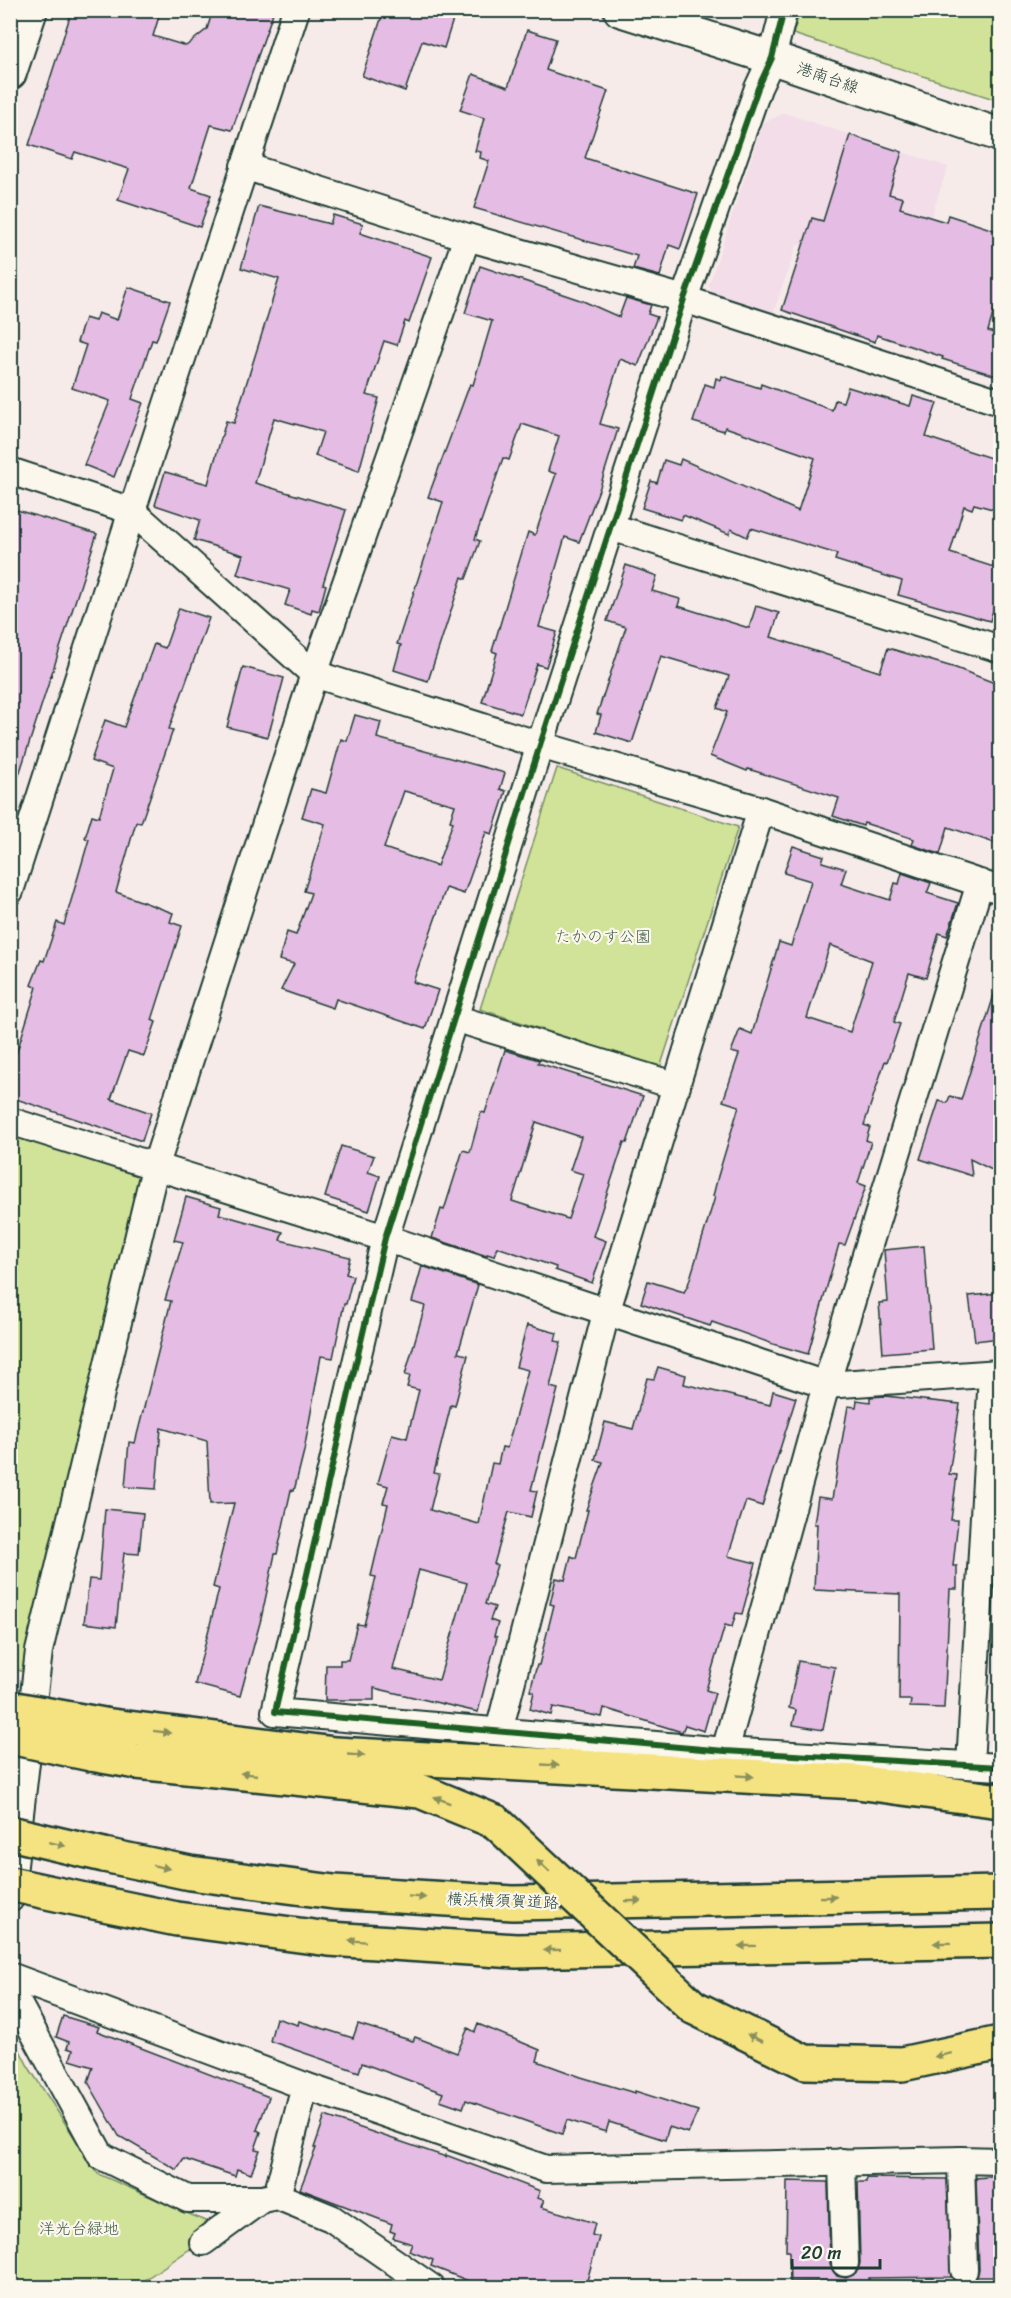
<svg xmlns="http://www.w3.org/2000/svg" width="1011" height="2298" viewBox="0 0 1011 2298" font-family="Sriracha,'Klee One',sans-serif">
<rect width="100%" height="100%" fill="#f7ebea"/>
<filter id="ink" filterUnits="userSpaceOnUse"><feTurbulence type="fractalNoise" baseFrequency=".0167" numOctaves="2"/><feDisplacementMap in="SourceGraphic" scale="12" xChannelSelector="R" yChannelSelector="G"/><feConvolveMatrix kernelMatrix="1 2 1 2 8 2 1 2 1" color-interpolation-filters="sRGB"/></filter>
<g filter="url(#ink)">
<path fill="#f2dde8" d="M784,113L948,167L909,281L797,244L772,317L714,298L709,285L763,123Z"/>
<g fill="#d0e398" stroke="#789066" stroke-width="1.5">
<path d="M800,11H1000V101L793,34Z"/>
<path d="M557,768L738,827L660,1068L480,1009Z"/>
<path d="M10,1121L155,1168L37,1677L10,1667Z"/>
<path d="M10,2031L28,2066L98,2174L221,2228L134,2287H11Z"/>
</g>
<g fill="#e5bce3" stroke="#1f3d34" stroke-width="1.5" fill-rule="evenodd">
<path d="M72,10H161L153,36L186,46L207,29L213,10H274L232,130L211,125L191,188L211,195L200,227L118,200L129,169L75,152L72,159L29,145Z"/>
<path d="M384,10H456L444,48L422,41L405,91L362,76Z"/>
<path d="M527,30L556,39L546,70L608,91L585,158L698,194L680,249L669,245L660,276L633,269L637,256L474,208L489,161L480,158L481,152L475,151L484,118L460,110L473,74L508,87Z"/>
<path d="M850,135L902,152L889,194L903,198L900,208L946,222L948,215L1000,232V291L988,331L1000,335V377L942,359L943,357L877,335L875,342L782,310L812,218L823,221Z"/>
<path d="M259,206L330,224L333,215L363,224L360,233L432,257L409,323L405,321L397,345L384,341L366,395L379,398L359,471L315,456L323,432L274,418L255,483L346,510L323,584L326,585L319,611L312,609L311,614L285,605L290,590L237,574L243,555L194,540L200,520L155,505L165,472L208,484L226,421L234,423L279,279L241,268Z"/>
<path d="M480,266L583,301L619,317L626,298L651,305L648,314L657,317L638,366L620,359L600,424L618,429L600,487L579,542L565,537L539,627L557,632L546,667L537,664L521,714L482,702L497,653L492,651L528,532L535,535L556,474L548,471L559,436L522,424L509,460L503,458L475,539L480,541L466,579L462,577L428,681L394,670L401,645L397,644L443,502L428,497L470,384L473,385L492,321L465,313Z"/>
<path d="M128,287L170,301L156,341L152,340L132,399L143,403L114,477L84,465L110,401L72,388L86,345L77,342L85,318L95,321L98,313L117,320Z"/>
<path d="M722,376L760,388L761,384L832,410L835,400L843,402L848,387L910,406L913,396L937,403L926,437L1000,461V511L974,504L972,509L964,506L950,553L1000,569V586L990,621L898,595L902,581L835,560L837,554L751,528L747,537L731,529L729,534L683,515L681,520L642,508L651,481L657,483L664,460L679,465L681,459L798,511L815,458L725,427L724,431L693,422L705,384L714,387L716,378L721,380Z"/>
<path d="M10,508L97,534L16,784L10,783Z"/>
<path d="M626,565L657,576L652,591L680,599L678,606L749,628L756,606L779,613L771,637L880,672L888,648L956,668L1000,685V845L948,827L940,854L912,845L914,839L864,823L863,826L833,816L839,798L748,769L747,771L710,756L727,712L717,708L729,676L661,656L632,743L596,732L601,715L597,714L626,627L607,621Z"/>
<path d="M179,608L209,618L169,729L173,730L141,823L136,822L116,892L173,913L170,922L182,926L152,1020L156,1022L144,1056L128,1051L111,1099L151,1113L142,1141L10,1097V1057L15,1058L37,987L31,985L41,960L44,961L57,922L64,925L89,839L85,838L92,815L99,817L113,769L91,761L105,720L124,727L154,644L165,648Z"/>
<path d="M243,667L284,678L268,737L227,727Z"/>
<path d="M355,715L381,722L377,738L505,773L500,789L506,791L492,834L486,832L464,894L446,888L413,982L438,990L425,1029L336,999L333,1008L281,990L294,964L279,960L287,932L296,935L311,893L304,891L325,824L302,817L311,789L326,793L341,739L347,741ZM404,791L455,805L450,821L453,822L437,866L384,848Z"/>
<path d="M793,846L824,856L822,862L846,869L841,884L890,900L895,883L899,884L902,873L931,883L927,893L958,903L947,936L939,933L926,978L909,973L894,1022L900,1024L887,1062L885,1061L864,1125L870,1127L866,1140L871,1142L858,1183L866,1186L845,1245L839,1244L808,1354L773,1344L712,1322L710,1326L641,1303L648,1281L684,1292L688,1285L715,1197L713,1196L718,1176L739,1106L723,1101L739,1054L731,1052L740,1029L752,1034L779,942L791,946L811,881L784,873ZM830,945L872,961L850,1032L807,1018Z"/>
<path d="M995,992H1000V1174L970,1159L972,1176L920,1159L939,1101L947,1103L950,1096L961,1100Z"/>
<path d="M505,1050L539,1060L538,1063L643,1096L627,1143L624,1142L593,1236L606,1241L592,1283L555,1270L556,1267L497,1247L494,1256L487,1254V1256L432,1238L441,1209L444,1210L463,1150L470,1152L481,1112L485,1113ZM536,1122L581,1137L570,1170L583,1174L568,1219L512,1201Z"/>
<path d="M341,1146L374,1156L368,1172L380,1176L369,1211L325,1197Z"/>
<path d="M186,1197L221,1207L219,1214L283,1232L280,1240L350,1257L346,1274L353,1276L346,1304H344L333,1358L321,1356L304,1451L294,1491L291,1490L277,1554H275L261,1619L240,1696L195,1684L219,1589L213,1587L234,1503L210,1504L207,1441L161,1428L156,1489L125,1487L129,1442L135,1443L171,1301L165,1300L183,1242L174,1240Z"/>
<path d="M924,1246L932,1349L883,1353L879,1303L888,1302L884,1250Z"/>
<path d="M422,1266L478,1285L458,1353L468,1355L455,1406L451,1405L434,1473L439,1474L430,1510L479,1524L492,1463L498,1464L502,1447L507,1448L528,1370L516,1367L527,1325L557,1333L555,1341L561,1342L550,1387L558,1389L531,1490L537,1491L531,1517L509,1512L494,1564L497,1565L485,1604L495,1607L490,1620L498,1623L494,1636L497,1637L478,1712L374,1688V1700H325L326,1665H340V1660H348L357,1624L364,1625L376,1577L371,1576L388,1504L383,1503L388,1486L378,1483L392,1434L407,1438L419,1390L407,1387L410,1376L405,1375L425,1306L412,1302ZM419,1570L467,1583L439,1680L393,1669Z"/>
<path d="M999,1293L1000,1338L975,1341L969,1296Z"/>
<path d="M658,1367L686,1375L684,1384L770,1405L773,1391L796,1398L762,1506L746,1501L728,1556L756,1563L742,1614L736,1613L732,1627L725,1625L706,1690L715,1693L704,1731L685,1725L682,1732L604,1708L602,1717L553,1707L551,1715L530,1709L534,1692L530,1691L537,1665H539L554,1605L550,1604L556,1578L565,1580L571,1556L576,1558L588,1510H586L603,1462L595,1460L605,1422L633,1429L647,1378L654,1379Z"/>
<path d="M885,1396L960,1404L949,1474L957,1475L951,1520H958L953,1566H957V1589H950L944,1708L910,1707L911,1700H899L900,1594L814,1590L817,1524H814L818,1497L832,1499L848,1406L856,1407L857,1400L870,1402V1397Z"/>
<path d="M105,1509L143,1513L139,1554L124,1553L116,1627L84,1623L89,1579L99,1580Z"/>
<path d="M798,1661L835,1667L823,1730L793,1725L796,1710L789,1708Z"/>
<path d="M63,2016L99,2027L97,2031L269,2097L257,2130L261,2132L255,2149L260,2150L251,2174L237,2169L235,2176L184,2159L177,2170L119,2136L88,2082L93,2067L70,2060L73,2050L67,2048L69,2042L56,2037Z"/>
<path d="M276,2018L298,2025L299,2021L353,2038L358,2024L413,2041L415,2037L457,2053L468,2028L475,2032L478,2024L540,2050L537,2061L581,2077L635,2093V2091L698,2111L688,2133L669,2127L665,2140L609,2122L606,2132L567,2120L562,2134L466,2100L463,2108L440,2100L443,2093L362,2063L359,2072L270,2041Z"/>
<path d="M325,2116L446,2157V2155L499,2175L540,2191L537,2198L544,2200L541,2207L595,2223L592,2235L599,2237L585,2288H486L431,2266L433,2260L409,2251L412,2244L393,2238L395,2233L390,2231L392,2224L300,2189L316,2148H314Z"/>
<path d="M1000,2176V2277H977L979,2270L976,2178Z"/>
<path d="M867,2178L947,2179L951,2277L869,2278V2288H835V2281L790,2282L789,2251H786L787,2181L828,2182L830,2264L833,2271L837,2276L846,2278L853,2275L858,2270L860,2263L858,2182H866Z"/>
</g>
<g fill="none" stroke-linecap="round" stroke-linejoin="round">
<g stroke="#1f3d34" stroke-width="30">
<g id="minor">
<path d="M784,10L772,58L758,88L684,299L540,745L385,1238L275,1712L725,1751L1000,1767"/>
<path d="M244,166L467,237L684,299L1000,402"/>
<path d="M10,471L132,511L314,674L540,745L761,810L1000,890"/>
<path d="M611,527L1000,649"/>
<path d="M10,891L132,511L296,10"/>
<path d="M454,1018L677,1086"/>
<path d="M10,1121L385,1238L826,1385L1000,1373"/>
<path d="M499,1731L606,1313L761,810"/>
<path d="M725,1751L826,1385L980,883"/>
<path d="M970,1765L992,1374"/>
<path d="M10,1899L39,1651L155,1168L314,674L467,237"/>
<path d="M10,1976L305,2086L546,2169L961,2160L1000,2161"/>
<path d="M10,1989L101,2156L188,2199H262L277,2196L331,2218L432,2288"/>
<path d="M961,2160L964,2270"/>
<path d="M842,2162L845,2263"/>
<path d="M277,2196L305,2086"/>
<path d="M203,2242L262,2199"/>
</g>
</g>
<g stroke="#1f3d34" stroke-width="36">
<g id="tertiary">
<path d="M620,10L772,58L1000,135"/>
<path d="M10,73L31,10"/>
</g>
</g>
<g stroke="#1f3d34" stroke-width="38">
<g id="motorway">
<path d="M104,1725L335,1754L857,1782L1000,1801"/>
<path d="M91,1754L137,1762L420,1791L496,1822"/>
<path d="M104,1855L190,1873L334,1892L513,1903L1000,1893"/>
<path d="M89,1901L177,1919L329,1939L516,1951L1000,1941"/>
<path d="M693,2007L805,2062L902,2064L1000,2043"/>
</g>
</g>
<use href="#minor" stroke="#fbf7ec" stroke-width="26"/>
<use href="#tertiary" stroke="#fbf7ec" stroke-width="32"/>
<use href="#motorway" stroke="#f5e382" stroke-width="33"/>
<g stroke="#1f3d34" stroke-width="38" stroke-linecap="butt">
<g id="motorway-bridge">
<path d="M10,1708L104,1725"/>
<path d="M10,1737L91,1754"/>
<path d="M496,1822L693,2007"/>
<path d="M10,1833L104,1855"/>
<path d="M10,1884L89,1901"/>
</g>
</g>
<use href="#motorway-bridge" stroke="#f5e382" stroke-width="33"/>
<g stroke="#fbf7ec" stroke-width="10">
<path id="cycleway" d="M784,10L772,58L758,88L684,299L540,745L385,1238L275,1712L725,1751L1000,1767"/>
</g>
<use href="#cycleway" stroke="#1b5e20" stroke-width="6"/>
</g>
<defs><path id="oneway-solid" d="M-6-.8H1V-3.2L6.5 0L1 3.2V.8H-6Z" transform="scale(1.5)"/></defs>
<g fill="#8a905b">
<use href="#oneway-solid" transform="translate(162 1732) rotate(7)"/>
<use href="#oneway-solid" transform="translate(356 1755) rotate(3)"/>
<use href="#oneway-solid" transform="translate(550 1765) rotate(3)"/>
<use href="#oneway-solid" transform="translate(249 1774) rotate(-174)"/>
<use href="#oneway-solid" transform="translate(745 1776) rotate(3)"/>
<use href="#oneway-solid" transform="translate(442 1800) rotate(-158)"/>
<use href="#oneway-solid" transform="translate(57 1844) rotate(13)"/>
<use href="#oneway-solid" transform="translate(543 1866) rotate(-137)"/>
<use href="#oneway-solid" transform="translate(161 1867) rotate(12)"/>
<use href="#oneway-solid" transform="translate(417 1897) rotate(4)"/>
<use href="#oneway-solid" transform="translate(828 1897) rotate(-1)"/>
<use href="#oneway-solid" transform="translate(633 1901) rotate(-1)"/>
<use href="#oneway-solid" transform="translate(357 1941) rotate(-176)"/>
<use href="#oneway-solid" transform="translate(942 1943) rotate(179)"/>
<use href="#oneway-solid" transform="translate(747 1946) rotate(179)"/>
<use href="#oneway-solid" transform="translate(552 1950) rotate(179)"/>
<use href="#oneway-solid" transform="translate(755 2038) rotate(-154)"/>
<use href="#oneway-solid" transform="translate(943 2055) rotate(168)"/>
</g>
</g>
<g text-anchor="middle" stroke-width="4.5" stroke-linejoin="round" paint-order="stroke">
<g font-size="16" fill="#1f3d34" stroke="#fbf7ec">
<text transform="translate(828 77) rotate(19)" y="6">港南台線</text>
<text transform="translate(503 1900) rotate(2)" y="6">横浜横須賀道路</text>
</g>
<g font-size="16" fill="#425e48" stroke="#fbf7ec">
<text x="603" y="942">たかのす公園</text>
<text x="79" y="2234">洋光台緑地</text>
</g>
</g>
<rect width="1011" height="2298" fill="none" stroke="#fbf7ec" stroke-width="36"/>
<rect x="18" y="18" width="975" height="2262" fill="none" stroke="#1f3d34" stroke-width="2" filter="url(#ink)"/>
<path d="M792 2259v9h88v-9" fill="none" stroke="#1f3d34" stroke-width="3"/>
<text x="801" y="2259" font-size="18" fill="#1f3d34" stroke="#fbf7ec" stroke-width="4.5" paint-order="stroke">20 m</text>
</svg>
